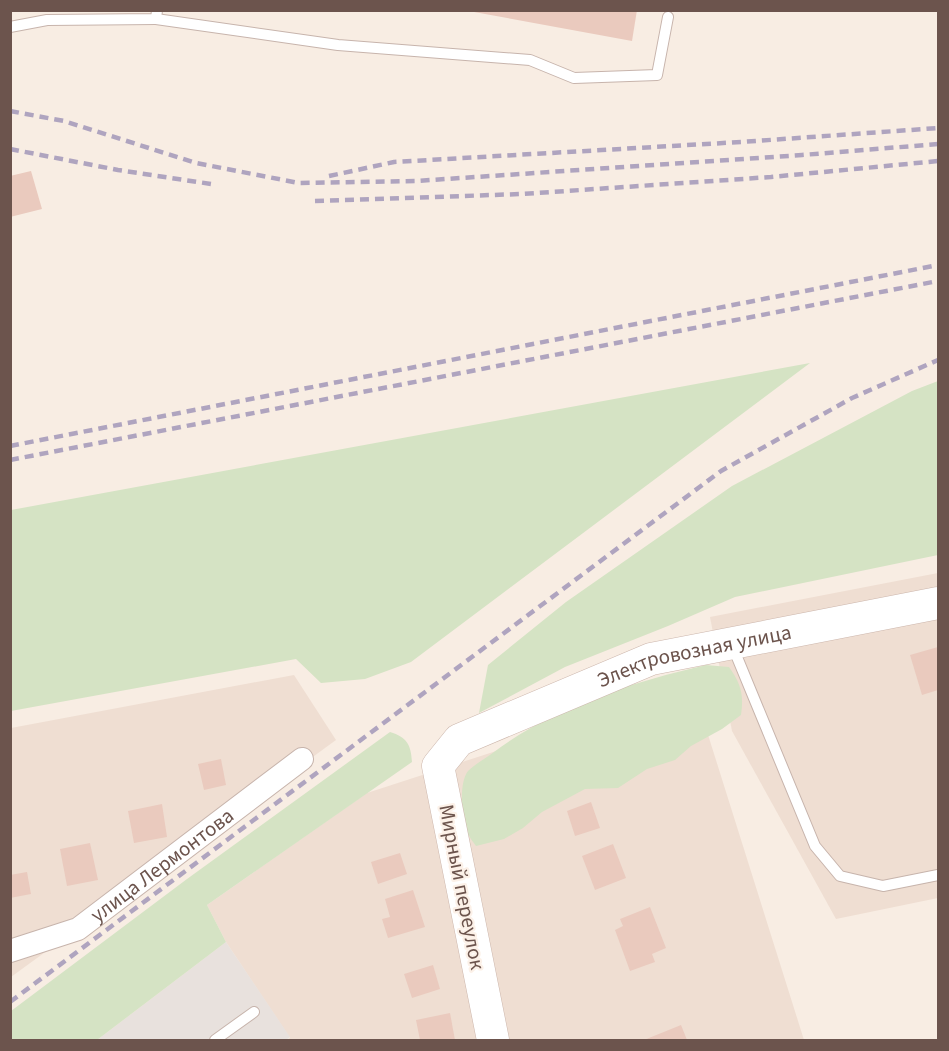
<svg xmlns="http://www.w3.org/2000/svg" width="949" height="1051" viewBox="0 0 949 1051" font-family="'Source Sans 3',sans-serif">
<rect width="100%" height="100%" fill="#f8ede3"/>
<g fill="#efded2">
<path d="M938,573V898L836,919L732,731L710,617Z"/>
<path d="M294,675L336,740L11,977V728Z"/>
<path d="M693,687L804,1040H286L290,1038L226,942L207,905L367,793Z"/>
</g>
<path fill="#e8e1dd" d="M226,942L290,1037L286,1040H97Z"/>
<g fill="#d5e3c4">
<path d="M810,363L411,662L365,679L321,683L296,659L11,711V510Z"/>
<path d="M938,381V555L735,597L668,626L565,667L479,713L488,665L566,602L732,486L912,391Z"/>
<path d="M706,665L729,667C741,684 744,694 741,715L722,729L691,746L675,760L647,769L618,788L585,789L542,812L523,828L504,839L476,846C473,842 470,838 468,834C462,820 458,784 468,771C475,764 486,758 494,752C557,705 630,683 706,665Z"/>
<path d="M390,732C407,737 411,745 412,762L207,905L226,942L97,1040H11V1011L187,879Z"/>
</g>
<g fill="#eacabe">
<path d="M463,10H637L632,41Z"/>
<path d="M31,171L42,209L10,217V176Z"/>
<path d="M938,647V690L922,695L910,655Z"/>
<path d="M221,759L226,785L204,790L198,764Z"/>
<path d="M591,802L600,828L575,836L567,811Z"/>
<path d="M162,804L167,837L134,843L128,811Z"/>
<path d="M90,843L98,880L67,886L60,849Z"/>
<path d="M613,844L626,878L595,890L582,856Z"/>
<path d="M400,853L407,874L378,884L371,862Z"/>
<path d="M27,872L31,894L10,898V875Z"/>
<path d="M413,890L425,927L388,938L382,919L390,917L385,899Z"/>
<path d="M650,907L666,948L652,954L655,962L630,971L615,930L623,926L620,919Z"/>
<path d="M433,965L440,989L412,998L404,974Z"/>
<path d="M450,1013L455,1040H420L416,1020Z"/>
<path d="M681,1025L687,1040H644Z"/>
</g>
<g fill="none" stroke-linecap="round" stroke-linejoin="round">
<g stroke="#c7b4ac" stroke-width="12">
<g id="lane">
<path d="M156,19L338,45L530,60L574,78L657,75L668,17"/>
<path d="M10,27L47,20L156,19L157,10"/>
<path d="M732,645L815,846L840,876L883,886L938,875"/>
<path d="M215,1040L254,1012"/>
</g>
</g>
<g stroke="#c7b4ac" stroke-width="24">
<g id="street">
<path id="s1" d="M10,951L78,929L302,759"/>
</g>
</g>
<g stroke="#ccb6ac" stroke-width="33">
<g id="secondary">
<path id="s2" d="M493,1040L438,766L459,740L651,659L938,603"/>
</g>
</g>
<use href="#lane" stroke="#fff" stroke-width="10"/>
<use href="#street" stroke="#fff" stroke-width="22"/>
<use href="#secondary" stroke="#fff" stroke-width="32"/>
<g stroke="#afa4bf" stroke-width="4.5" stroke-dasharray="9 6" stroke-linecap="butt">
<path d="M10,111L64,121L196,163L299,183L416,181L802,155L938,144"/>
<path d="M10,149L118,170L211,184"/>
<path d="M329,176L394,162L741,142L938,128"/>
<path d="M315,201L522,194L771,177L938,161"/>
<path d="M10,446L938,265"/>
<path d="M10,460L938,281"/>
<path d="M10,1002L721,471L852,398L938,360"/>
</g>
</g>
<g text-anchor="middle" stroke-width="4.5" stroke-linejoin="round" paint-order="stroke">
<g font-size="21" fill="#6c544d" stroke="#fcf1e8">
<text dy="7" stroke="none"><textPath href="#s2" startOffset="564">Электровозная улица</textPath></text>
<text dy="7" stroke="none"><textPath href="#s1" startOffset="177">улица Лермонтова</textPath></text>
<text transform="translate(462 887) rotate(79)" y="7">Мирный переулок</text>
</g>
</g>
<rect width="949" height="1051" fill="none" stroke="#6c544d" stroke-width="24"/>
</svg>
